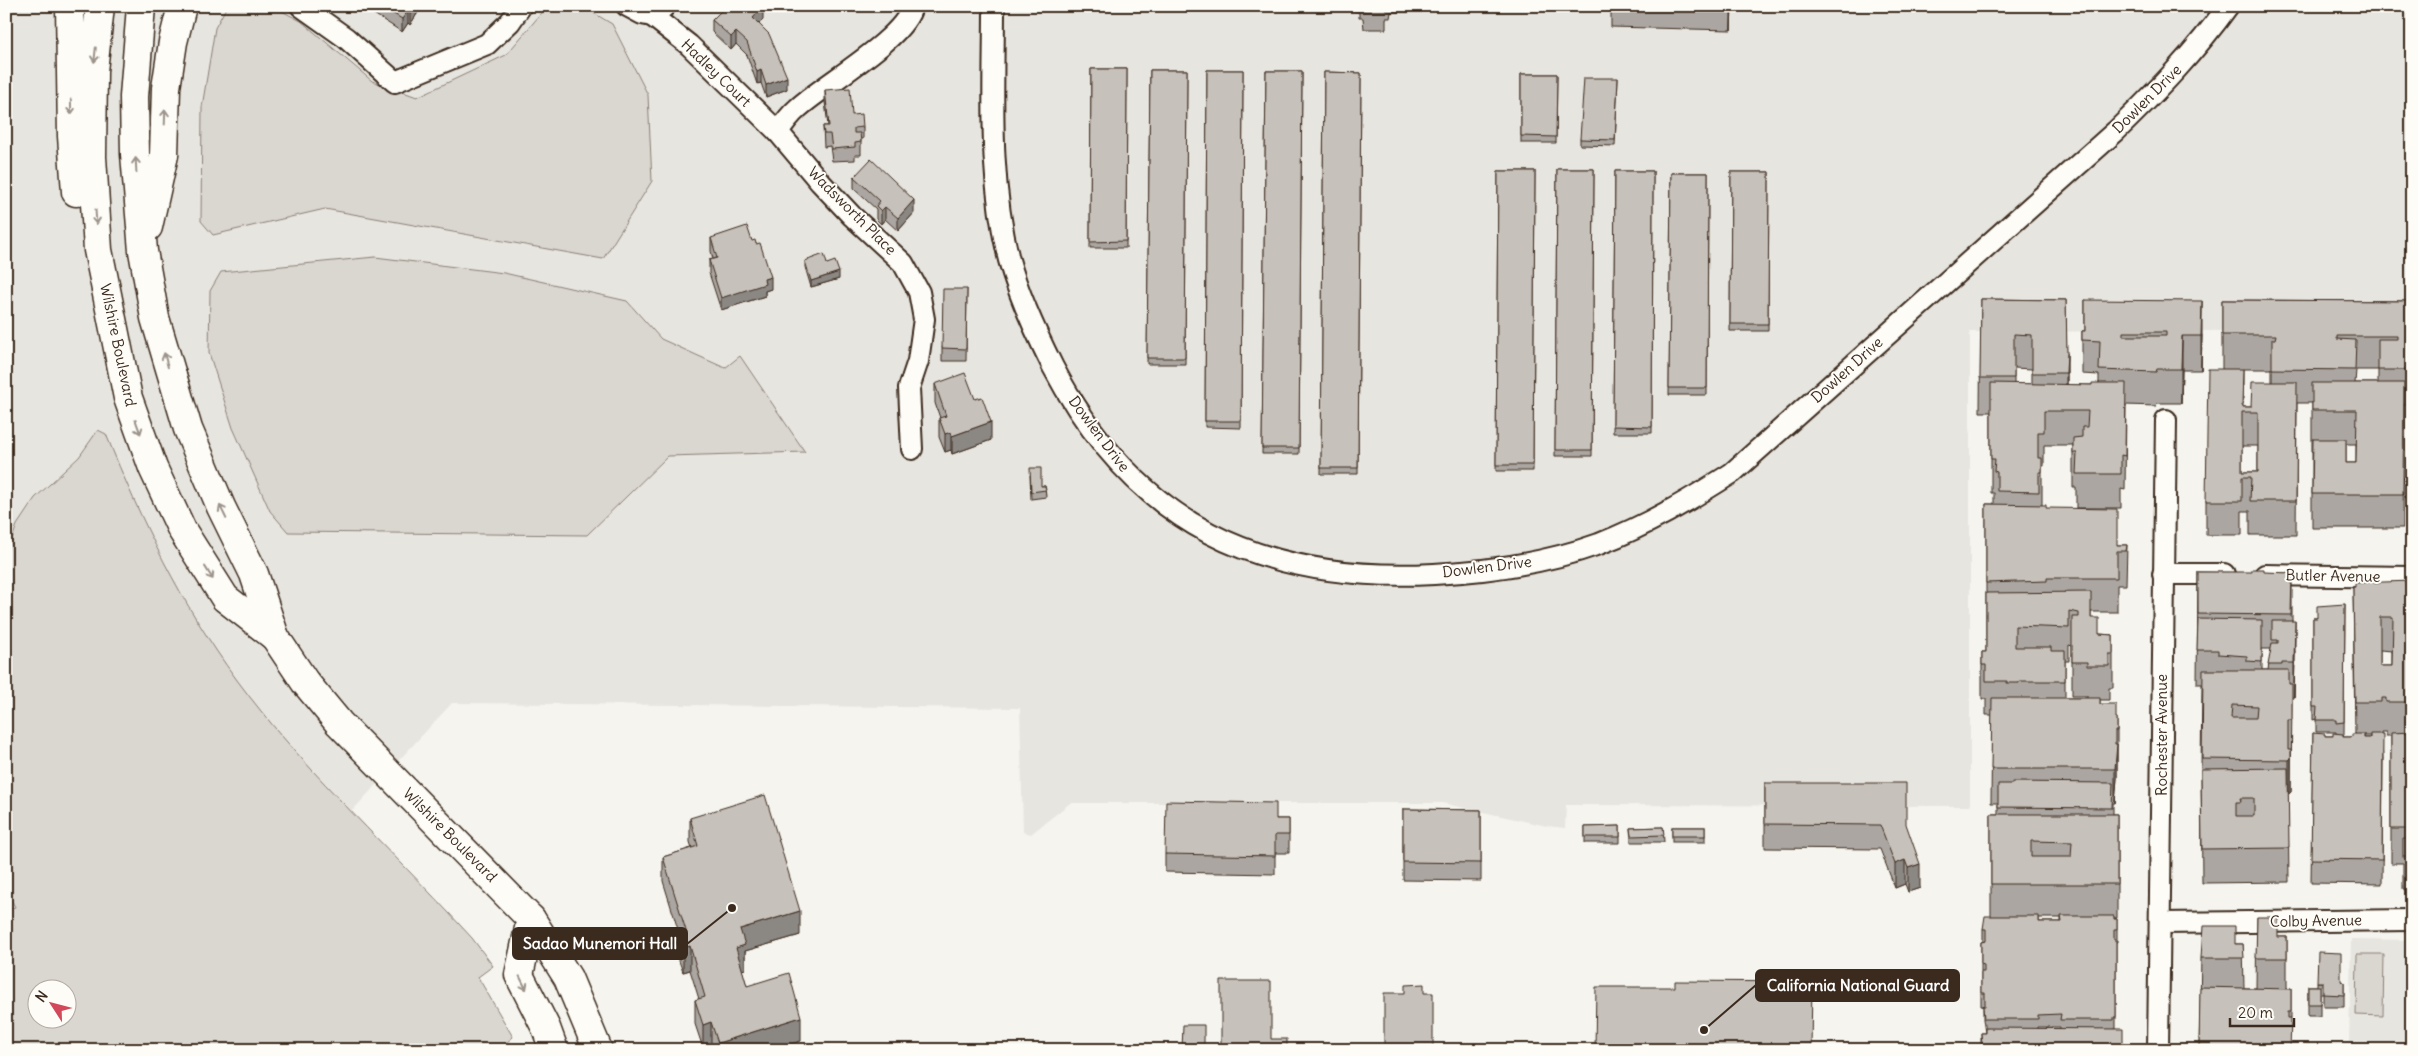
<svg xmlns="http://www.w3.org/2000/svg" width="2418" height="1056" viewBox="0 0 2418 1056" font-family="Delius,sans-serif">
<rect width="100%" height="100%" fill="#f5f4ee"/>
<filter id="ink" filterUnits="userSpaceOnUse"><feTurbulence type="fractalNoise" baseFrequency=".02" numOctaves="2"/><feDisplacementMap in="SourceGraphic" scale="10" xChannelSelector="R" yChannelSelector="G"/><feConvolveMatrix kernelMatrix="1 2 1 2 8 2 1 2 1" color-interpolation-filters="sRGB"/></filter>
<g filter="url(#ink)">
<g fill="#e7e5df" fill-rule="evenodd">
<path d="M6,6H2412V330L1970,332V806L1566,805L1565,828L1547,826L1442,803H1070L1031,834L1023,832L1020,708L452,703L352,811L472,938L493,966L478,977L513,1037L498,1050H6ZM38,988H68V1018H38Z"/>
<path d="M2351,939L2412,940V1050H2306V1044H2349Z"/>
</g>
<g fill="#dad6d0" stroke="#8a8077" fill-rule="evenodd">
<path d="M227,6H272L301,21L372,81L417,97L506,55L545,9L553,6H582L612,24L648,95L652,181L603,259L325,209L213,235L201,221L202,107L215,28Z"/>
<path d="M375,257L504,273L627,301L661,339L725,368L740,356L805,452L668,456L587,535L288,532L270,511L233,428L209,353L210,291L221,272Z"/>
<path d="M98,430L106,434C141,521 181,604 237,680C299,764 377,836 448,912L472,938L493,966L478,977L513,1037L498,1050H6V912L15,907L6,890V555L17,525L35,498L79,457ZM68,988V1018H38V988Z"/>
<path d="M2357,954H2384L2383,1016L2356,1015Z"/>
</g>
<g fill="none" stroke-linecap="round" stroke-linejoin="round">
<g stroke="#3b2a1e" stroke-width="24">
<g id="street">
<path d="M301,6L346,38L395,82L487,44L510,22L521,6"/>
<path d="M627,6L642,14L652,16L665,6"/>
<path d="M994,6C994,92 988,176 1009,260C1019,297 1036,333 1053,367C1136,525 1260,583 1434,574C1490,571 1546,563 1599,544C1648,525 1688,501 1732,473L2116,131C2157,91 2195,52 2228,6"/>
<path d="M652,16L689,45L778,132"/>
<path d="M912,449L909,388L918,361L924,319L919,292L903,263L852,216L820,182L778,132C784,123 790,115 798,108C824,84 906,38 912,6"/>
<path d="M2163,574H2224"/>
<path d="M2265,575L2412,577"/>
<path d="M2160,923L2412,920"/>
<path d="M2158,1050L2166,420"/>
</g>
</g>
<g stroke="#3b2a1e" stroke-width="31">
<g id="primary">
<path d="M70,6L72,136L76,192"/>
<path d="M100,6L93,71L92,157L98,250L128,398L153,468L182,530L225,598L275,637"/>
<path d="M141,6L134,97L135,154L143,251L155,318L188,429L221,507L254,574L275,637L305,682L339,723L531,919L568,978L598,1050"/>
<path d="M148,227L164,155L166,88L173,42L182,6"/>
<path d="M531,919L519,975L546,1028L554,1050"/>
</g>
</g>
<use href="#street" stroke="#fdfcf7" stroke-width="20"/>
<use href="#primary" stroke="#fdfcf7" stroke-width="28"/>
</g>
<g fill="#aba6a1" stroke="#3b2a1e" fill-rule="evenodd">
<path d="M363,6H422L410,25L408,23L402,32L363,7Z"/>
<path d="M1345,6H1422V12H1391L1390,18H1386V29H1364L1363,18H1359V12L1353,11L1351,6Z"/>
<path d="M1611,6H1732L1731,30L1611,27Z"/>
<path d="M712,20H763L759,24L787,89L766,97L761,83L757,84L747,55L736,44L731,50L712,32Z"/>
<path d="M1091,69H1127L1126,248H1090Z"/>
<path d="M1150,70H1187L1185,364H1147Z"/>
<path d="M1207,70H1243L1241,428L1205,427Z"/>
<path d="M1266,71H1302L1299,454H1262Z"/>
<path d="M1324,72L1361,73L1358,474H1321Z"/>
<path d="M1521,74H1557L1556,143H1521Z"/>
<path d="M1618,78L1615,146L1580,145V139Z"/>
<path d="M825,90L852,115L863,127V139H861V155H855V160L832,161L830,146L824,147L823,126H828L825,102Z"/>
<path d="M1557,169H1594L1592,456H1555Z"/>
<path d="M1498,171H1535L1533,471H1496Z"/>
<path d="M1615,171H1653L1652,433H1613Z"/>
<path d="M1731,172H1769L1768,331H1730Z"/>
<path d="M1671,173H1708L1707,395H1669Z"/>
<path d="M854,177L914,213L898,231L885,219L881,224L876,219V209L854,189Z"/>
<path d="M711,238L771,289L765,291V296L721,310L709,273V260L713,259L711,251Z"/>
<path d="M805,261L827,264L839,279L811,287L805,267Z"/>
<path d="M967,289L966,361H942V348Z"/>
<path d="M1981,299L2066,300L2067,385H2092L2099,383V375L2082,374V331H2085V300L2202,335L2201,370H2182L2181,403H2157L2156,406L2126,405L2125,490L2121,489V508H2076V487H2073V445H2044V466H2042V505L2046,508L2117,545H2127L2126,585H2117V612H2091V618L2099,634L2113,635V688H2109V700H2100V704L2116,718H2117V778L2115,803H2113V814H2117V918H2114V919H2117V942H2116V1029L1981,1050V1033H1985L1983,1019V1006H1985H1981V942L1983,941V929L1991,916V814H1998V803H1991L1992,715H1986V699H1982V652H1986V504H1994V493H1991V412H1980ZM2014,368L2032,369V384H2014ZM2069,645L2072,646V696H2087V698H2065V661H2069ZM2039,918H2061V922H2039ZM2038,1027H2060V1029H2038Z"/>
<path d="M2222,300L2412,301V404H2404L2403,528H2312V403H2297L2296,535H2250V511H2242V535H2206V501L2222,369ZM2243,369H2272V382L2251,407H2243ZM2356,370H2378V383H2355ZM2346,444H2356V463H2346ZM2242,446H2258V472H2242Z"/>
<path d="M935,384L975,399L991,440L952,454L951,450L945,452L939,437V418H940L935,403Z"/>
<path d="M1030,475L1041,486H1045L1046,497L1031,499Z"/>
<path d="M2198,572L2292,573V621L2295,655L2294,697H2292L2291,792L2288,794L2289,882L2202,883L2201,769L2202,684H2197ZM2262,649H2271L2268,670H2262Z"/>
<path d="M2412,581V890L2403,889V863H2391V736H2386V732H2381L2383,758L2382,884L2311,883L2313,733L2325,736H2333L2336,734V732H2316V719L2313,720V618H2317L2345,604L2344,735H2343V737H2352L2355,734L2353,587ZM2380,650L2392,651V666H2380ZM2364,736H2370V738H2364Z"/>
<path d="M1765,783L1906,825L1920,888L1908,892L1905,884L1895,888L1880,849L1765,848Z"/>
<path d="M1403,809L1481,810V881L1403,880Z"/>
<path d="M690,818L800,935L745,951V969L742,970L747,986L801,1041L772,1050H713L711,1046L703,1048L695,1024V1000L699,999L690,970L683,972L679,961V937L680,936L663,881V857L692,848L690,842Z"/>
<path d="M1276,819H1289V853H1275V874L1165,872V854Z"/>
<path d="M1620,826V843H1585V827Z"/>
<path d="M1663,827L1664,842H1631L1630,828Z"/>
<rect x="1672" y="827" width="33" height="15"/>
<path d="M2257,917L2278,937H2287V989H2291V1018L2199,1050L2201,958L2235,944H2243L2244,988H2256Z"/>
<path d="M2317,982H2344V1007H2323V994H2320V1016H2308V986H2317Z"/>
</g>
<g fill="#8b8783" stroke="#3b2a1e">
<path d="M414,6H422L410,25V12Z"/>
<path d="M1731,6H1732L1731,30Z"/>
<path d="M763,7V20L753,30V18Z"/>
<path d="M408,11V23L402,32V19Z"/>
<path d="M736,32V44L731,50V37Z"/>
<path d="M761,70V83L757,84V72Z"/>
<path d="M787,77V89L766,97V85Z"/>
<path d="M914,200V213L898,231V218Z"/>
<path d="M885,207V219L881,224V211Z"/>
<path d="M839,272V279L811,287V281Z"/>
<path d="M771,277V289L765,291V296L721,310V298L764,279Z"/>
<path d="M2202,301V335L2201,370V336Z"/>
<path d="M2182,336V370L2181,403V369Z"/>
<path d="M2067,353V387L2066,407V373Z"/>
<path d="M991,422V440L952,454V436Z"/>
<path d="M951,432V450L945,452V434Z"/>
<path d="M2295,621V655L2294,697V663Z"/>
<path d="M2117,744V778L2115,803V769Z"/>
<path d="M2291,758V792L2289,794V760Z"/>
<path d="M1905,860V884L1895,888V864Z"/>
<path d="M1920,864V888L1908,892V868Z"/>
<path d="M800,911V935L745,951V969L736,972V948L740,929Z"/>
<path d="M690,946V970L683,972V948Z"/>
<path d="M801,1017V1041L772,1050H718V1043Z"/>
<path d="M711,1022V1046L703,1048V1025Z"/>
</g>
<g fill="#c7c1bb" stroke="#3b2a1e" fill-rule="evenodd">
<path d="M381,6H414L410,12L408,11L402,19Z"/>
<path d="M726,6H762L763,7L753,18L769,34L787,77L766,85L761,70L757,72L747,42L736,32L731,37L712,20Z"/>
<rect x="1364" y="6" width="22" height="5"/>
<path d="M1091,69H1127L1126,241L1090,242Z"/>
<path d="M1150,70H1187L1185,358H1147Z"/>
<path d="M1207,70H1243L1241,421H1205Z"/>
<path d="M1266,71H1302L1299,448H1262Z"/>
<path d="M1324,72L1361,73L1358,468H1321Z"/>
<path d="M1521,74H1557L1556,137L1521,136Z"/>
<path d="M1584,78H1618L1615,140L1580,139Z"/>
<path d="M850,88L852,115L862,114L863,127L854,128V133H860L861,142L855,143V147L832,149L830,134H824L823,126H829L825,90Z"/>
<path d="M871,159L914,200L898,218L885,207L881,211L876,206L880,201L854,177Z"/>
<path d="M1557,169H1594L1592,450H1555Z"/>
<path d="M1498,171H1535L1533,465H1496Z"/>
<path d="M1615,171H1653L1652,427L1613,426Z"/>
<path d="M1731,172H1769L1768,324H1730Z"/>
<path d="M1671,173H1708L1707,388H1669Z"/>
<path d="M747,226L752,241L755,240L756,244L760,243L771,277L764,279L765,284L721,298L709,260L717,258L711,238Z"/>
<path d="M824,254L827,264L835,261L839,272L811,281L805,261Z"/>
<path d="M943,289H967L966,349L942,348Z"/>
<path d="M1981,299L2066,300L2067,353L2066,373H2032V335L2014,334V378H1980Z"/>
<path d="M2085,300L2202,301L2201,336H2182L2181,369H2157L2156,372L2099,370L2100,341L2082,340V331H2085ZM2123,332H2166V336H2123Z"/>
<path d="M2222,300L2412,301V370H2378V339H2397V336H2337V339L2356,340L2355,370L2272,369V339H2275L2276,335H2222Z"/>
<path d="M2208,369H2243L2242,407H2251L2252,382H2297L2296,501H2250L2251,477H2242V501H2206ZM2242,412H2258V472H2242Z"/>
<path d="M965,373L975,399L982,397L991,422L952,436L951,432L945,434L939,418L946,416L935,384Z"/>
<path d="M1991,383L2092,385V383H2126L2125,456L2121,455V474H2076L2077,453H2073V438L2082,437V427H2087L2088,411H2044V432H2038V458H2042V472H2039V492L1997,491V472L1994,471L1995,459H1991Z"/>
<path d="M2312,383H2404L2403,494H2312L2313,439H2346V463H2356L2357,410H2312Z"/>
<path d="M1030,468H1041V486H1045L1046,490L1031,492Z"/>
<path d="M1986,504L2046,505V508L2117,509V545H2127L2126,551H2117V578H2047V581L1986,583Z"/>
<path d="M2252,569H2264V572L2292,573L2291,615L2198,614V572H2252Z"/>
<path d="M2412,581V699H2409V702H2386V698H2381V702H2355L2353,587H2355V583ZM2380,617H2393L2392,666H2380Z"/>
<path d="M2091,592V618H2099V634L2113,635V654H2109V666H2087V662H2072V617H2079V613L2069,611V628L2015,626V647H2051V651H2065V681H2019V683H2007V681H1986V665H1982V652H1986V593Z"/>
<path d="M2345,604L2344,722L2336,723V720H2316L2317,707H2313V618H2317V606Z"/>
<path d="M2198,619L2262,620V662L2247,661V656L2218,654V650H2197Z"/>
<path d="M2272,621H2295L2294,663H2282V665H2268L2272,643H2278V640H2272Z"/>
<path d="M2203,670H2289V684H2292V720H2288V750H2291V758L2289,760L2202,759ZM2232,705L2257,706L2256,718H2231Z"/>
<path d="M1992,698H2100V704H2116V718H2117V731H2115V744H2117L2115,769H1991Z"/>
<path d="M2412,732V829H2391V733Z"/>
<path d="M2313,733L2325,734V736H2333V733L2343,734V737H2352V734H2364V738H2370V734H2383L2382,860L2311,859Z"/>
<path d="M2288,768L2289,848L2202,849L2201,769ZM2240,798H2254V816H2236V802H2241Z"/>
<path d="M2012,782L2113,783L2112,808L1998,807V784H2012Z"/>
<path d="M1765,783H1906V824L1920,864L1908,868L1905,860L1895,864L1880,825L1765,824Z"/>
<path d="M765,795L800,911L740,929L745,945L736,948L747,986L789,973L801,1017L718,1043L711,1022L703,1025L695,1000L705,997L690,946L683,948L679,937L687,934L663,857L698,846L690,818Z"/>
<path d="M1166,801L1276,803V819H1289V835H1275V856L1165,854Z"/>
<path d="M1403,809L1481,810V863L1403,862Z"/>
<path d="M1991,814H2117V884H1991ZM2031,841L2072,842L2071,857H2031Z"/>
<path d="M1620,826V837H1585V827Z"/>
<path d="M1663,827L1664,835L1631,836L1630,828Z"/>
<rect x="1672" y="827" width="33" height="9"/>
<rect x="2403" y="839" width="9" height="17"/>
<path d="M1985,916H2039V922H2062L2061,916H2114V919H2117V930H2114V940H2116V1017H2114V1020H2060L2061,1014L2038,1015V1019H1984L1983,1006H1985V993H1981V972H1984V965L1981,964V942L1986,941V929H1983Z"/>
<path d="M2257,917H2278V937H2287V958H2256Z"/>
<path d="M2203,926H2235V944H2243L2244,958H2201Z"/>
<path d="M2318,952L2341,953V981L2344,982V995L2323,994V982H2317Z"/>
<path d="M1221,981H1271V1039H1287V1050H1221Z"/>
<path d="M1675,981L1812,982L1811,1050H1595L1596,987H1675Z"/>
<path d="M1424,984V993H1433V1050H1384V993H1405V985Z"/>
<rect x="2308" y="986" width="12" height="18"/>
<path d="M2200,987L2291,989V1012H2288V1018H2291L2290,1050H2199Z"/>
<path d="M1183,1025H1204V1050H1182Z"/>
<path d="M1985,1028L2123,1029V1050H1984V1045H1982L1981,1033H1985Z"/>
</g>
<defs><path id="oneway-shaft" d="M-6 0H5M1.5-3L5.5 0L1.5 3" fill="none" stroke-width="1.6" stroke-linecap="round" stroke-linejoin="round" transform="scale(1.25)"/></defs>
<g stroke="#9c938a">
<use href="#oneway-shaft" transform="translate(95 55) rotate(96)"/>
<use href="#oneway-shaft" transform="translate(71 107) rotate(89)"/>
<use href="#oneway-shaft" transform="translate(165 117) rotate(-88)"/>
<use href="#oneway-shaft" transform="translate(136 165) rotate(-93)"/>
<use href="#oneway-shaft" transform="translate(96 217) rotate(86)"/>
<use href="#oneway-shaft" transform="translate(166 360) rotate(-105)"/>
<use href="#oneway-shaft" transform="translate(138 427) rotate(70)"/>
<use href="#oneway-shaft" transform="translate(223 512) rotate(-116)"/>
<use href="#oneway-shaft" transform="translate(209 573) rotate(58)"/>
<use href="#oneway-shaft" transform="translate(523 983) rotate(63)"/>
</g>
</g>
<g text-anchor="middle" stroke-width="4" stroke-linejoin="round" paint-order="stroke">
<g font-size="15" fill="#3b2a1e" stroke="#fdfcf7">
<text transform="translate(716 73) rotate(44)" y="5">Hadley Court</text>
<text transform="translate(2147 99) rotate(-45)" y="5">Dowlen Drive</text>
<text transform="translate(852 211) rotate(45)" y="5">Wadsworth Place</text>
<text transform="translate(118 345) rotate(78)" y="5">Wilshire Boulevard</text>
<text transform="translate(1847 370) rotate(-42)" y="5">Dowlen Drive</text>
<text transform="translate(1099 434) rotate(53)" y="5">Dowlen Drive</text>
<text transform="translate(1487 567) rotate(-7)" y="5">Dowlen Drive</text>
<text transform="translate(2333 576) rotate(1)" y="5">Butler Avenue</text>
<text transform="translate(2162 735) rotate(-90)" y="5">Rochester Avenue</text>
<text transform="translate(450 835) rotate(45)" y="5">Wilshire Boulevard</text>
<text transform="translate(2316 921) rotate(-1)" y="5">Colby Avenue</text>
</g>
</g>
<path fill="none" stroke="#3b2a1e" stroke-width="2" d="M732 908L687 944M1704 1030L1756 985"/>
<g fill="#3b2a1e" stroke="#fdfcf7" stroke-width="2">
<circle cx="732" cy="908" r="5"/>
<circle cx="1704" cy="1030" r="5"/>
</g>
<g fill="#3b2a1e" stroke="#3b2a1e" stroke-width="2">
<rect x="513" y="928" width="174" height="31" rx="5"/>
<rect x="1756" y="970" width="203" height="31" rx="5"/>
</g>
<g font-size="16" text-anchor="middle" font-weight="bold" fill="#fff">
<text x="600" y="949">Sadao Munemori Hall</text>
<text x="1858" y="991">California National Guard</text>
</g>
<rect width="2418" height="1056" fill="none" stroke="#fdfcf7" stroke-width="25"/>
<rect x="12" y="12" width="2393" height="1031" fill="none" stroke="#3b2a1e" stroke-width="2" filter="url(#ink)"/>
<g transform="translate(52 1004) rotate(306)"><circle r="24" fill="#fdfcf7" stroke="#afa8a0"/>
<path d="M0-4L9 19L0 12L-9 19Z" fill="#d1495b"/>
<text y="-8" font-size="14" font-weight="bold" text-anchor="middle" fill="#3b2a1e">N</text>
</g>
<path d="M2230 1018v8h64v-8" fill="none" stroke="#3b2a1e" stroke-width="2.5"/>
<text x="2238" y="1018" font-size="15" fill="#3b2a1e" stroke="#fdfcf7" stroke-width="4" paint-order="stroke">20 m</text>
</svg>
